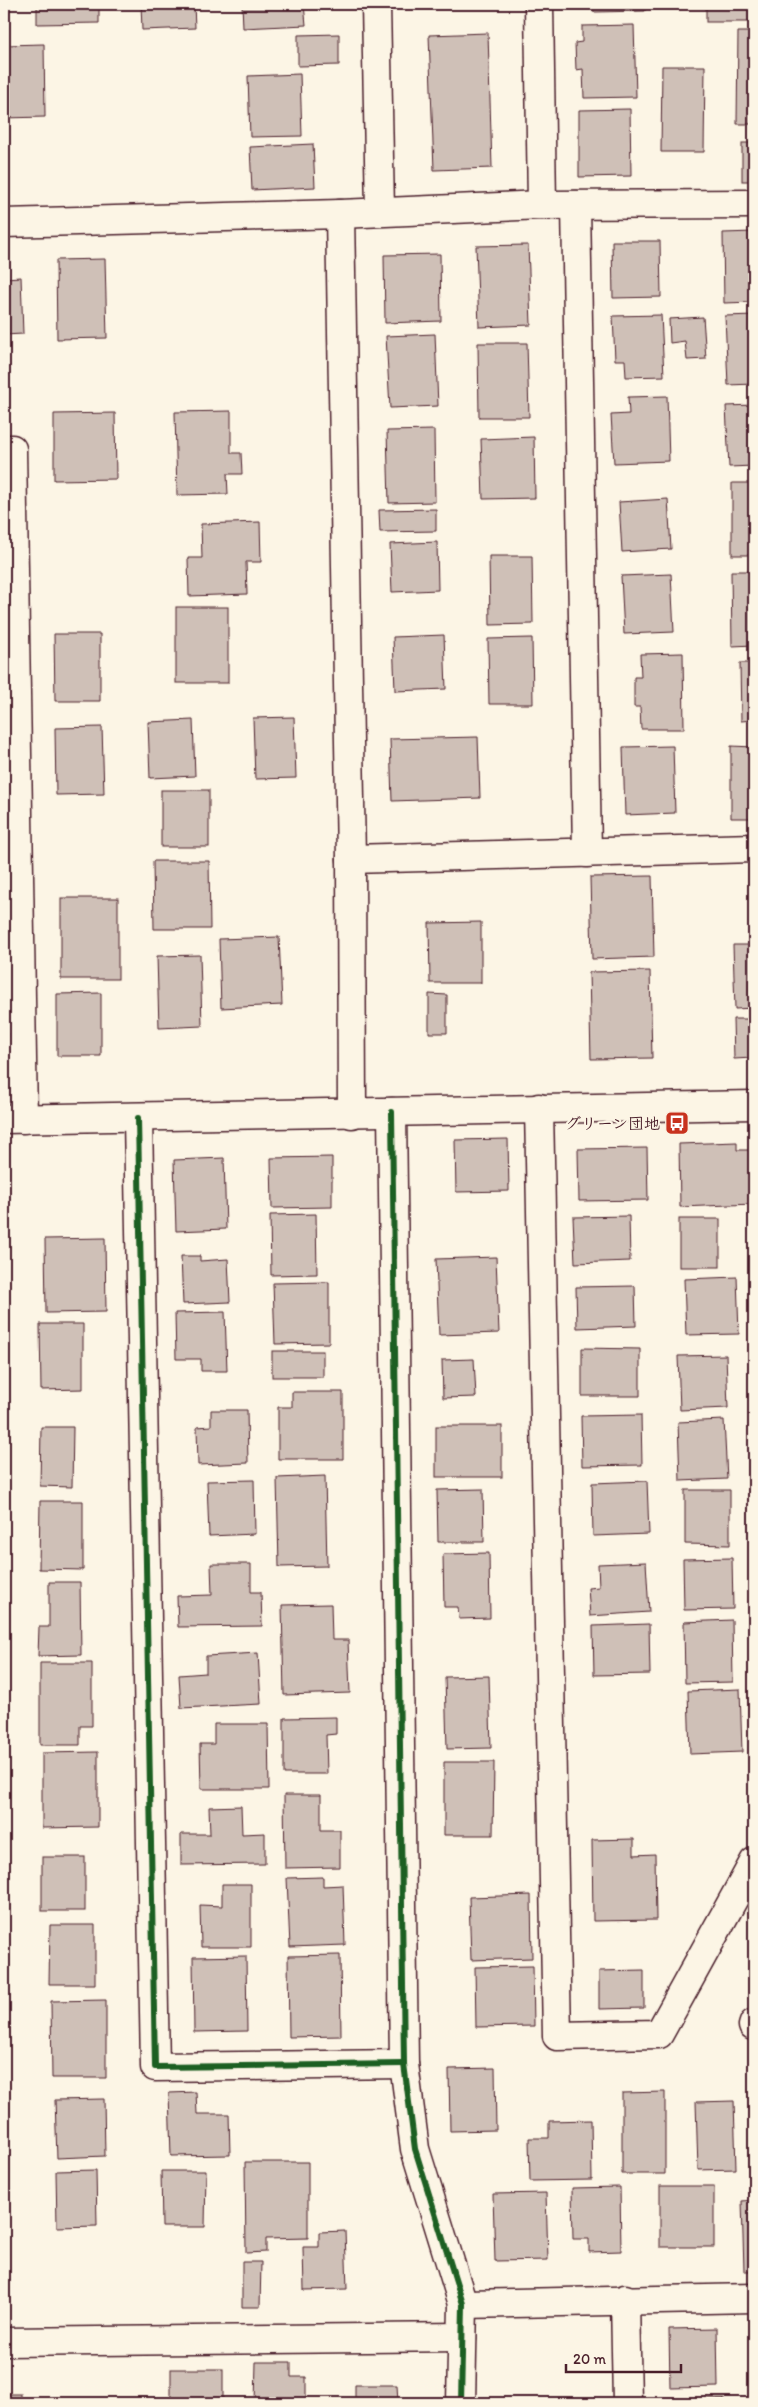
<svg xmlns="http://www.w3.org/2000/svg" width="758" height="2407" viewBox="0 0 758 2407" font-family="Itim,'Klee One',sans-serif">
<rect width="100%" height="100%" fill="#fcf5e5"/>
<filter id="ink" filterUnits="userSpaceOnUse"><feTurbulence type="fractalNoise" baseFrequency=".02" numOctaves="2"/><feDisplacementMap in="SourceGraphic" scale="10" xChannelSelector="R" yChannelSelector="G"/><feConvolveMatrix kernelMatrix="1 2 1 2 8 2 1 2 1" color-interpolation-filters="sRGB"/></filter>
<g filter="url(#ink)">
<g fill="#cfc0b7" stroke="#4a1f2b">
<path d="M37,4H99V23L37,24Z"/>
<path d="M141,4H194L195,28L142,30Z"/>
<path d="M242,4H304L306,25L243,28Z"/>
<path d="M593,4H645V11L594,12Z"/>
<rect x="706" y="4" width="48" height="18"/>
<path d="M634,25L636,97L584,98L583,69L576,70L575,43L582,42V26Z"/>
<path d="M738,32H754V124H737Z"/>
<path d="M488,33L492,168L434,170L429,35Z"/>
<path d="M339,34V65L298,66V35Z"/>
<path d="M44,44L45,117L4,118V45Z"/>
<path d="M662,66H705L704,152H661Z"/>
<path d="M300,74L302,136L250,137L248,76Z"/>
<path d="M630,109L631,176L579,177V110Z"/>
<rect x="742" y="143" width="12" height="38"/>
<path d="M313,144L315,187L252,190L250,147Z"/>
<path d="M754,232V302L724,303L723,233Z"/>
<path d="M612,241H660L661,297L613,298Z"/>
<path d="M528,245L531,325L479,327L476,246Z"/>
<path d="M440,254L441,321L385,323L384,255Z"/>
<path d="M105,259L107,338L57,339L56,260Z"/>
<path d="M21,277L23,334L4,335V278Z"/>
<path d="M661,315L664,376L626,377L625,360H615L613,316Z"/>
<path d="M754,315V384L728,385L725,316Z"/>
<path d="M703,317L706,359L687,360L685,341L670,343L669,319Z"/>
<path d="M435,334L438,406L390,408L386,336Z"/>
<path d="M478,343H527L529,417H479Z"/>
<path d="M667,396L669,461L614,463L611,415L629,414L628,397Z"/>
<path d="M754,405V466L729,467L726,406Z"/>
<path d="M231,411V453H241L242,474H227L228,494L177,495L175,412Z"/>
<path d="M115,413L116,479L54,480V414Z"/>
<path d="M434,430L435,502L389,503L387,431Z"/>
<path d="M534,437L535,498L483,499L481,439Z"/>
<rect x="732" y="483" width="22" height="72"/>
<path d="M668,499L671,549L622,552L619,502Z"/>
<path d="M436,509V531L380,532L379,510Z"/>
<path d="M260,522L261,562H246L247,594L189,596L188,558H202L201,524Z"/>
<path d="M437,542L438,590L392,592L390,544Z"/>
<path d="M489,556H532L533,624L490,625Z"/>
<path d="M731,571H754V645L732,646Z"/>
<path d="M671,574L674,632L624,634L621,576Z"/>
<rect x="176" y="607" width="52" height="76"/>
<path d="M54,634H100V701H55Z"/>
<path d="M444,635L446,689L395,691L393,637Z"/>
<path d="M532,638L533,704H489L488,639Z"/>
<path d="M683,653L684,729H641L640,707H634V677H641L640,654Z"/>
<path d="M740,663H754V720L741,721Z"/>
<path d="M294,717L296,778L255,779L253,718Z"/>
<path d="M193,720L195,776L150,778L148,722Z"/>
<path d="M102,727L104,794L56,795L55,728Z"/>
<path d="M478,737L480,798L392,801L390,739Z"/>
<path d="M673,746L675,813L625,815L623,747Z"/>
<path d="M731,746L754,747V818H731Z"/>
<rect x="161" y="790" width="48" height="57"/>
<path d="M153,861H209L210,929H154Z"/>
<path d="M652,876L654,957L592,959L590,877Z"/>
<rect x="61" y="898" width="57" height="81"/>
<path d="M481,922V983H430L429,923Z"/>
<path d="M279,937L282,1005L221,1008L219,939Z"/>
<path d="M733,945H754V1008L735,1009Z"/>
<path d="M200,955L202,1026L159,1028L157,956Z"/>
<path d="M650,971L652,1058L591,1059L589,972Z"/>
<rect x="4" y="979" width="6" height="36"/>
<path d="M101,993V1056H57V994Z"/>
<path d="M429,994L447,995V1033H429Z"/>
<path d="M733,1019H753V1058L734,1059Z"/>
<path d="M508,1139L509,1191L456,1192L455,1140Z"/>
<path d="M737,1142V1150H754V1204L680,1207L679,1144Z"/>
<path d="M647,1148L648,1200L579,1201L578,1149Z"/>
<path d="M332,1157V1207L272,1208L271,1158Z"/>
<path d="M224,1158L226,1229L176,1231L174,1160Z"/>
<path d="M316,1214L317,1274L271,1275L270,1215Z"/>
<path d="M629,1216L630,1261L575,1263L573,1217Z"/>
<rect x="679" y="1219" width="41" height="48"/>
<path d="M105,1238L106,1312L46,1313L45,1239Z"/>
<path d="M181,1256H200V1261L228,1259L230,1302L183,1304Z"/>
<path d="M496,1257L499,1333L439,1335L436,1259Z"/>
<path d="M737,1277L739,1334L686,1335L684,1279Z"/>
<path d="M329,1282V1343L275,1344L273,1283Z"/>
<path d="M635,1286L636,1326L577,1328L576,1287Z"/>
<path d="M225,1312L227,1371H201V1359H176L175,1313Z"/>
<path d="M40,1324H83V1389L41,1390Z"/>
<path d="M582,1348L640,1349V1396H582Z"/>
<rect x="272" y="1351" width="51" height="26"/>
<path d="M726,1355L728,1408L680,1410L678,1356Z"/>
<path d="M474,1359L476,1397L443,1398L442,1360Z"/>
<path d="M292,1392H343V1459H278V1407H292Z"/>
<path d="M211,1410H247L248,1463L198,1465L197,1427L211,1426Z"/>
<path d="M641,1415L642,1465L582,1466L581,1416Z"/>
<path d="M724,1420L727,1479L680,1481L678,1422Z"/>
<rect x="436" y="1426" width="66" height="51"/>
<path d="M41,1427H73L72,1487L40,1486Z"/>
<path d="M325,1476L327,1566L279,1567L277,1478Z"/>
<path d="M254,1480L255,1534L209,1536L207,1481Z"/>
<path d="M647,1481L649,1534L593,1536L592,1483Z"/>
<path d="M483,1489L484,1542H438L437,1490Z"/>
<path d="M685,1490H730V1545L685,1544Z"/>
<path d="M40,1501H83V1570L39,1569Z"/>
<path d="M489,1553L490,1618L459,1619L458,1607H444L443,1554Z"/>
<path d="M732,1558L733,1609L684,1610L683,1559Z"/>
<path d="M646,1562L649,1612L590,1616L588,1588L599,1587L598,1564Z"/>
<path d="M211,1564H251V1592H261L262,1626L178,1627L177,1596L212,1595Z"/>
<path d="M49,1582H80L81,1655L38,1656L39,1627H49Z"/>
<path d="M331,1604L332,1640H348L350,1693L284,1695L282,1605Z"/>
<path d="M732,1620L733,1682L685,1683L684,1622Z"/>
<path d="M649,1624L650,1674L594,1675L593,1626Z"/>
<path d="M258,1653L261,1704L181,1708L179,1675L206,1673V1656Z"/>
<path d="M40,1663H92V1726H80V1745H40Z"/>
<path d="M489,1676L491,1748L447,1749L445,1677Z"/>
<path d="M740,1689L742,1752L690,1754L688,1691Z"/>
<path d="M336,1717V1734L326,1735L327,1774H284V1718Z"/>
<path d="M214,1724H268L269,1789H201L200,1744H214Z"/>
<path d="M98,1752V1827L42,1828V1753Z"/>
<path d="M444,1762H494L493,1835H444Z"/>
<path d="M284,1795H321V1830H340V1867L285,1868Z"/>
<path d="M241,1806L242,1834L265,1833V1864L181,1865V1834H210L209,1807Z"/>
<path d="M634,1839V1855L655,1854L656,1920L593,1921L592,1840Z"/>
<rect x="42" y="1857" width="43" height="54"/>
<path d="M323,1877V1886L343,1885L345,1945L290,1947L287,1878Z"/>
<path d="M222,1884H251V1947H201L200,1905L222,1906Z"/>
<path d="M531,1895L532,1958L471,1960L469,1897Z"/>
<path d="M50,1925H95V1984H49Z"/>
<path d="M340,1955L341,2036L289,2037L288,1956Z"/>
<path d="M246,1956L247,2031L194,2032L193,1957Z"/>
<path d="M533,1966L534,2026L476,2027L475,1967Z"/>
<path d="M644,1970V2008L599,2009V1971Z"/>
<path d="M106,2000V2078H52L51,2001Z"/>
<path d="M495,2068L496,2130L450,2131L449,2069Z"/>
<path d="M196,2092L197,2114H229L230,2155L171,2156L169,2093Z"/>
<path d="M665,2092V2174H622V2093Z"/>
<path d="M104,2099L105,2156L57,2158L55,2100Z"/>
<path d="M734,2101L736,2169L698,2170L696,2102Z"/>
<path d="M591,2120L592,2180L530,2181L529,2138H549V2121Z"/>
<path d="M245,2162H308V2238L266,2239V2252L246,2253Z"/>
<path d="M96,2170L97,2226L57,2227L56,2171Z"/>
<path d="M161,2171H206L205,2227H162Z"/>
<rect x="660" y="2186" width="54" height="61"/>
<path d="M620,2187L621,2251L589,2252V2239H573L572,2188Z"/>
<path d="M546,2193L548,2260L495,2261L493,2194Z"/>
<path d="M754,2200V2271H744L742,2201Z"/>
<path d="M345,2231L347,2289L304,2290L303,2247H319V2232Z"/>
<path d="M242,2262H261L260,2307H242Z"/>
<path d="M717,2328L718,2387L670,2388L669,2329Z"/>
<path d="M256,2362H291V2377H306V2403H255Z"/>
<rect x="171" y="2369" width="52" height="34"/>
<path d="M355,2385H397L398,2403H355Z"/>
<rect x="4" y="2394" width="17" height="9"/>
<rect x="671" y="2399" width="53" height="4"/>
</g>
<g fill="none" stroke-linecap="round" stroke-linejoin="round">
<g stroke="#4a1f2b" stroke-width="31">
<g id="minor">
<path d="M376,4L380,211"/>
<path d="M539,4L542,205"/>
<path d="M576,205L587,853"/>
<path d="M340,214L351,859L352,1114"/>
<path d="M4,223L340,214L542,205L754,204"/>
<path d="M4,449H12L23,1119"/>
<path d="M351,859L754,848"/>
<path d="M539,1108L557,2036L659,2034L754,1862"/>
<path d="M392,1112L404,2064L415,2149L463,2304L461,2403"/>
<path d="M138,1118L155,2067L404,2064"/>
<path d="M4,1119L754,1105"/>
<path d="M754,2023L753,2026H754"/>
<path d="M625,2299L627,2403"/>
<path d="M463,2304L754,2298"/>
<path d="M4,2342L462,2337"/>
</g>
</g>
<use href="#minor" stroke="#fcf5e5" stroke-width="28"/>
<g stroke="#fcf5e5" stroke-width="9">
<g id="cycleway">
<path d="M392,1112L404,2064L415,2149L463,2304L461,2403"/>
<path d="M138,1118L155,2067L404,2064"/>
</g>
</g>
<use href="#cycleway" stroke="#1b5e20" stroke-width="6"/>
</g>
</g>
<defs>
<g id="bus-square" transform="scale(1.25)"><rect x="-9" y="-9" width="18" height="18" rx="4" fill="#c8321e" stroke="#fcf5e5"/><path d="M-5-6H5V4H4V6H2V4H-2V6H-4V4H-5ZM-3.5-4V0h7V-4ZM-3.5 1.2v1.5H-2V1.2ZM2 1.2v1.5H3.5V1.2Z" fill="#fff"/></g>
</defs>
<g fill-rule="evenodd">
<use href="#bus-square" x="677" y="1123"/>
</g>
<g text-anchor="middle" stroke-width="4" stroke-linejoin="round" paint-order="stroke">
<g font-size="16" font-weight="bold" fill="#4a1f2b" stroke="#fcf5e5" text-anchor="end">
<text x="660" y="1129">グリーン団地</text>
</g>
</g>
<rect width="758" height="2407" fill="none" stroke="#fcf5e5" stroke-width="20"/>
<rect x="10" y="10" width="738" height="2387" fill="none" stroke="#4a1f2b" stroke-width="2" filter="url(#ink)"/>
<path d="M566 2364v8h115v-8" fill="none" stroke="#4a1f2b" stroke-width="2.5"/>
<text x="573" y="2364" font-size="15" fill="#4a1f2b" stroke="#fcf5e5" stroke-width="4" paint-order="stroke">20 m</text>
</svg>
